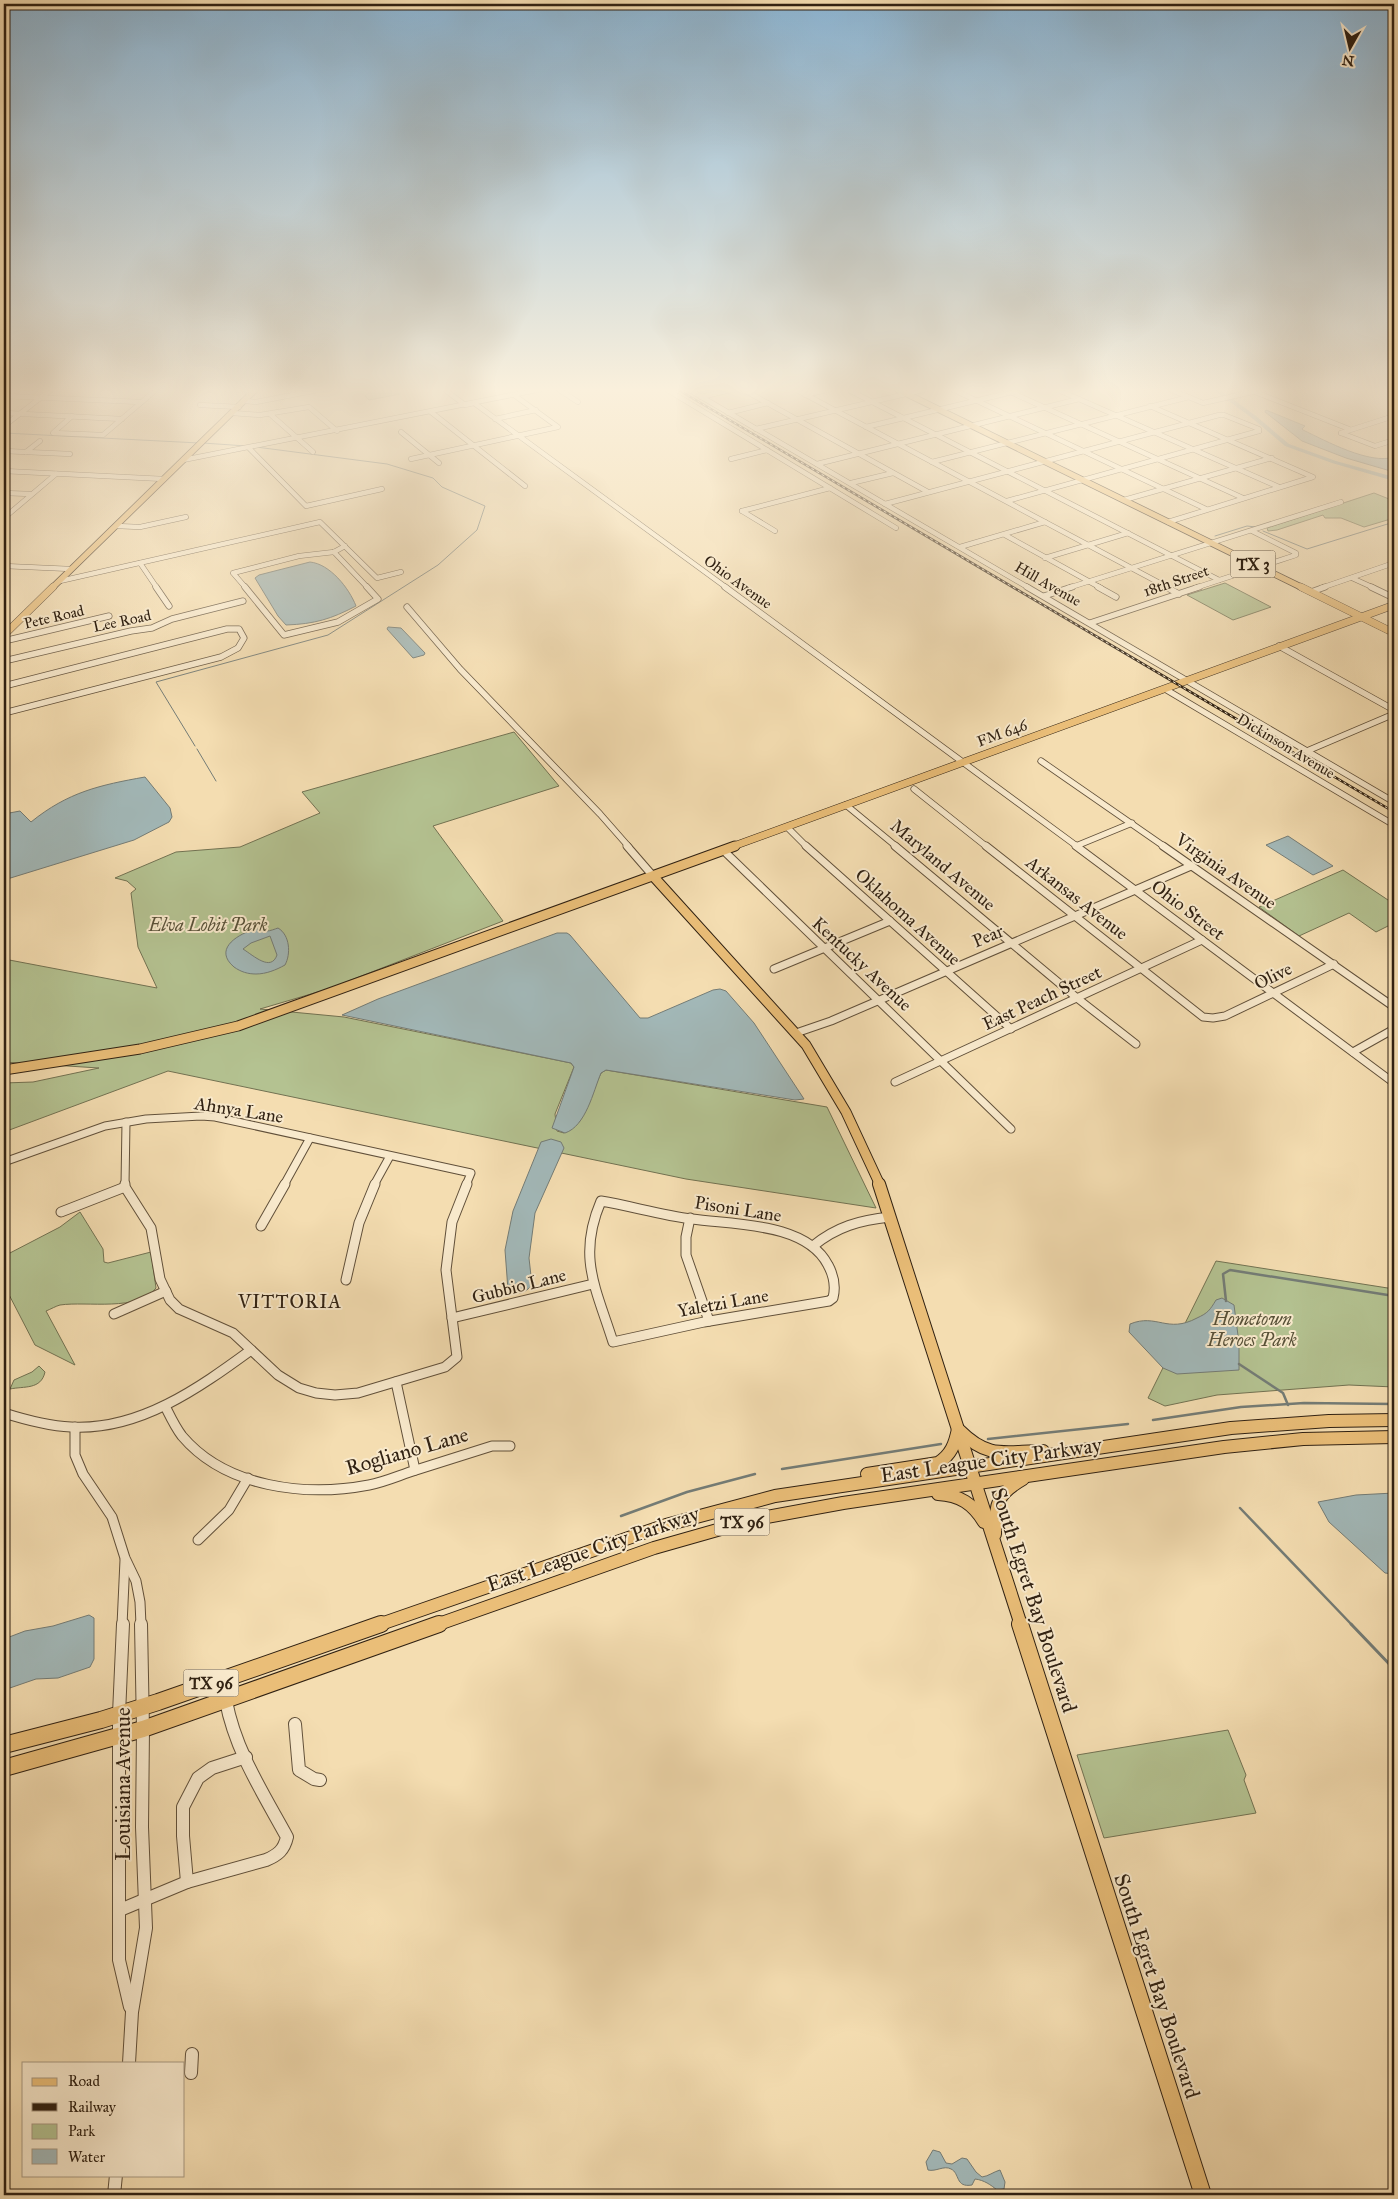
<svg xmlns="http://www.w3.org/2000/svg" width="1398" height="2199" viewBox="0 0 1398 2199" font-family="'IM FELL Great Primer',serif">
<rect width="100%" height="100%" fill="#f4ddb1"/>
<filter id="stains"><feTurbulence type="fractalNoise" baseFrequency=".004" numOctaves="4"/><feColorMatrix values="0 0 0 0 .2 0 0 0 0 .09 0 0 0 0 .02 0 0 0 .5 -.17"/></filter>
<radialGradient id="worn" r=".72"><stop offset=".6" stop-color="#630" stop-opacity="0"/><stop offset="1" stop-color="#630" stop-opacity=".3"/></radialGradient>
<g fill="#b4c291" stroke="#727252">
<path d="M373,389H393L400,394L369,400L365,396Z"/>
<path d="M1374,493L1394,501V518L1364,527L1341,518H1325L1323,515L1277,530L1268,531L1267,528Z"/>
<path d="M1225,583L1271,607L1233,620L1187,595Z"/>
<path d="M514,732L559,786L433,826L503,921L328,989L260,1009L344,1017L571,1063L574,1067L555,1114L557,1131L564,1133L580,1121L601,1073L606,1070L827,1107L876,1208L686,1179L168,1071L4,1132V1083L33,1082L99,1068L4,1062V959L157,988L138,947L131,893L136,889L127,881L115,878L176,852L240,847L320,813L302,792Z"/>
<path d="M1343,870L1394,904V923L1376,932L1349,913L1299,936L1259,907Z"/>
<path d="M80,1212L103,1249L104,1262L108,1263L151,1252L156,1288C139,1312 87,1301 60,1305C56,1306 51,1309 46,1311L75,1365L35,1345L4,1285V1246L8,1254L60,1227Z"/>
<path d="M1216,1261L1394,1289V1387L1349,1385L1217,1395L1165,1406L1148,1398Z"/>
<path d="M39,1366L45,1372C41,1390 24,1386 10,1389L14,1380L32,1372Z"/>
<path d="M1228,1730L1246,1775L1244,1780L1256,1813L1104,1838L1077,1755Z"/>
</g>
<g fill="#a2b8b8" stroke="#747c76" fill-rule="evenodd">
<path d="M1266,410L1305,426L1302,429L1303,430C1326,441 1370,465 1394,457V472L1346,458L1302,441L1265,412Z"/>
<path d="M310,562C330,564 349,588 356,606C331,619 315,624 286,625L278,616L255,578L259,575Z"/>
<path d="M388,627L401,628L425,653L424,655L413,658L387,629Z"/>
<path d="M145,777L170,808L172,817L169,822L134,840L4,880V814L20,811L31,822C68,792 100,785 145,777Z"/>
<path d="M1288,836L1333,866L1313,875L1266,845Z"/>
<path d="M278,928C290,935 291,954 285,965C276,970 266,974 256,974C248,974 241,972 234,967C214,950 235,936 252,930C258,928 261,930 267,931C270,931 275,929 278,928ZM270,936L277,955C271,972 254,956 243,949L251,943Z"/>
<path d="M557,933H567L570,935L640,1018H648L713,990L720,989L726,991L754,1023L804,1099L795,1100L606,1070L601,1073C593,1092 586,1126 565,1133L552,1128L574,1067L571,1063L342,1015L378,999Z"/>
<path d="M551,1139L561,1142L564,1148L535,1213L529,1258L532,1285C524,1294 519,1295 508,1290L505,1250L513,1211L541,1142Z"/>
<path d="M1222,1298L1234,1305L1239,1343V1370L1177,1374L1163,1368L1129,1332L1130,1324C1157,1313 1167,1334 1197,1318C1208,1313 1210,1310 1216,1300Z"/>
<path d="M1394,1493V1574L1385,1573L1329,1522L1318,1502L1356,1495Z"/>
<path d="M89,1615L94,1618V1659L90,1667L58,1678L36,1679L4,1690V1639L25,1631L53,1626Z"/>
<path d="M933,2150L940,2152L946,2163L952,2164L962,2158L967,2159L976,2172L982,2177C989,2176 993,2172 1000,2170L1005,2182L1004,2189L997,2190C991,2185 984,2180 975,2179L972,2185C955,2188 960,2173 951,2169C944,2165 936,2172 928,2170L926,2162Z"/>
</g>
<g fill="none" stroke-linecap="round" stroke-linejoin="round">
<g stroke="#747c76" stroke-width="1">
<path d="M4,433L199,443"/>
<path d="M203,443L246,446"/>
<path d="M1263,531L1307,549L1394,522"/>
<path d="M1215,536L1247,526L1256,527"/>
<path d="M195,746L156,682L328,635L438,565L477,530L485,506L442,487L433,478L387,464L256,447"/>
<path d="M197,749L216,781"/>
</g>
<g stroke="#747c76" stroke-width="2.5">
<path d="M1226,1301L1223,1274L1230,1270L1394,1296"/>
<path d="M1239,1364L1283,1393L1288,1405"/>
<path d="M1153,1420L1241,1407L1304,1403L1394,1404"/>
<path d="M988,1439L1128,1424"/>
<path d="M782,1469L941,1444"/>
<path d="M1240,1508L1352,1625"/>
<path d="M621,1516L687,1492L755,1474"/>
</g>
<path stroke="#747c76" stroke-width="3" d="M1351,1624L1394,1669"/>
<path fill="#a2b8b8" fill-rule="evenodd" d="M1212,389H1219L1256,416L1289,444L1336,461L1394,477V481L1332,463L1285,446L1252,418Z"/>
<g stroke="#61503a" stroke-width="5.5">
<g id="minor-far4">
<path d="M223,389L255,391"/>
<path d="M444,389L465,405L474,403L727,588"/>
<path d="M558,389L578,402"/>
<path d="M666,389L896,528"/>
<path d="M688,389L1029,588"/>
<path d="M742,389L928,492"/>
<path d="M795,389L1169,588"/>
<path d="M847,389L1219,580"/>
<path d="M952,389L1206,509"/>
<path d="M1004,389L1243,498"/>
<path d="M1056,389L1279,487"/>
<path d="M1169,389L1203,403L1266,389"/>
<path d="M1255,392L1349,429"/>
<path d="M805,395L831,389"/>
<path d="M4,396L141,402"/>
<path d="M701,397L735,389"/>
<path d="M245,401L256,402L323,389"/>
<path d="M200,405L239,407"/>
<path d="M1150,406L1313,477L1168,522"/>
<path d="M431,412L525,486"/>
<path d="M4,413L122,419"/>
<path d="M232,413L260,415L309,407L337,431"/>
<path d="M728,413L768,403"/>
<path d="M270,414L313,452"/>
<path d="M72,416L53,433L103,435L157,389"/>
<path d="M495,419L536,410"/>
<path d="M4,426L52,389"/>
<path d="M866,427L1025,389"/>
<path d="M756,429L927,389"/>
<path d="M401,432L439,463"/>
<path d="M1341,433L1394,416"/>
<path d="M1341,433L1375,446L1394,440"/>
<path d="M249,448L306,506L382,489"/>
<path d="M4,451L70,454"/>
<path d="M26,452L40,441"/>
<path d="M411,459L558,427L514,395"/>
<path d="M731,459L767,450"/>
<path d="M183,460L542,389"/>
<path d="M932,462L1189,397"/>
<path d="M817,464L1079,399"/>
<path d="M4,471L164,479"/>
<path d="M851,483L893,473"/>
<path d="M4,493L31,494"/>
<path d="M1124,500L1272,458"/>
<path d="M1007,501L1259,431"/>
<path d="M885,504L1219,415H1224L1259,429V431"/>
<path d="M742,511L830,488"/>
<path d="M742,511L775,531"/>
<path d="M4,518L56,474"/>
<path d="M116,526L140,527L186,517"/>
<path d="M1005,535L1101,588"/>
<path d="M960,547L1045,522"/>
<path d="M334,552L368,588"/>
<path d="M334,552L345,546"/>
<path d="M1045,558L1128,533"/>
<path d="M140,563L157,588"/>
<path d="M4,566L71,569"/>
<path d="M1352,578L1374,588"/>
<path d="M60,581L320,522L377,578L401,572"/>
<path d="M246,588L233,573L299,556L334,552"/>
<path d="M1068,588L1341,502"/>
<path d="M1195,588L1296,555V553L1252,531"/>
<path d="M1321,588L1394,563"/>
</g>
</g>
<g stroke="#61503a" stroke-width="7">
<g id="minor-far3">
<path d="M156,587L169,606"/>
<path d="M245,587L284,635L338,622L378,599L367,587"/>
<path d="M725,587L1078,847"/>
<path d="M1027,587L1394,802"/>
<path d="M1098,587L1116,597"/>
<path d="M1166,587L1179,594"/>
<path d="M1371,587L1394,598"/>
<path d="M1311,592L1325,587"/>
<path d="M1044,596L1072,587"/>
<path d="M407,607L460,669L600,814L629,847"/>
<path d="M1090,623L1199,587"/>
<path d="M4,641L109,616"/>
<path d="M1279,646L1394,710"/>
<path d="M4,661L131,631L152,628L172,619L243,601"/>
<path d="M4,686L227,629H239L244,638L238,648L221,657L4,713"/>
<path d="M1165,689L1394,825"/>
<path d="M1307,751L1394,714"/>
<path d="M1041,761L1165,847"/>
<path d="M914,789L987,847"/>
<path d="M846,805L897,847"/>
<path d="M787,827L807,847"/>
<path d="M1076,846L1132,823"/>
</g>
</g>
<g stroke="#61503a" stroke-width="9">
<g id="minor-far2">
<path d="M627,846L653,876"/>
<path d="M806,846L1011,1029"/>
<path d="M895,846L1077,998L1136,1044"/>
<path d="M986,846L1203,1017L1213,1018L1225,1016L1334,964"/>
<path d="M1076,846L1394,1083"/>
<path d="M1163,846L1394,1007"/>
<path d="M723,850L1011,1129"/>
<path d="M774,969L890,921"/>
<path d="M796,1033L831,1021L1191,866"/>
<path d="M1353,1052L1394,1029"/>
<path d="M895,1082L1202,940"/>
<path d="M4,1162L105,1126L146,1119L201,1116L215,1117L471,1173L466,1185"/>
<path d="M125,1185L126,1122"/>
<path d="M284,1185L310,1138"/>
<path d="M374,1185L390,1156"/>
</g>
</g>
<g stroke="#61503a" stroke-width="11">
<g id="minor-far1">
<path d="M125,1184V1187L151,1228L160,1279L170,1300L179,1309L233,1333L278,1375L299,1388L316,1393L335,1395L358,1393L445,1367L457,1357L446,1270L452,1222L467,1184"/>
<path d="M601,1201C631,1206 661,1215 692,1219C733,1225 806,1222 828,1265C834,1276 836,1286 833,1298L829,1301L704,1322L613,1342C596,1288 577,1257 601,1201Z"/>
<path d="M61,1212L125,1187"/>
<path d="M690,1218L686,1237V1255L709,1321"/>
<path d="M261,1226L285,1184"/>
<path d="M813,1246C836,1227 860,1220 890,1217"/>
<path d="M346,1280L359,1223L375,1184"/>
<path d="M114,1314L166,1291"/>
<path d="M452,1318L593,1284"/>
<path d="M396,1382L415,1470"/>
<path d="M165,1406C170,1416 175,1427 182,1436C226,1488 306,1497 369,1485C385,1482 400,1475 416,1470C441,1462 467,1454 492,1446H510"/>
<path d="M4,1413C26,1420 48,1426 71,1427C139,1431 199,1388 251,1350"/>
<path d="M75,1427V1455L83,1474L112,1517L125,1558L136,1581L140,1602L141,1625"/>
<path d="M198,1540L229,1510L248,1478"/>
<path d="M122,1625L125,1560"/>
</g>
</g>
<g stroke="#61503a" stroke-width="14">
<g id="minor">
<path d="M123,1624L119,1714V1960L130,2007"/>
<path d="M295,1724L299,1770L314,1779L320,1780"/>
<path d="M187,1882L183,1836V1807L198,1778L212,1768L246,1757"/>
<path d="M120,1910L187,1882L266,1860C278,1855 284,1850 287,1837C263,1793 235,1750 226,1701"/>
<path d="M129,2063L132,2012L146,1928L142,1827L143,1729L141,1624"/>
<path d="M191,2073L192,2054"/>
<path d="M114,2195L116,2175"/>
</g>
</g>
<g stroke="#302112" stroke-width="7">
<g id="major-far4">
<path d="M897,389L1303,588"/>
<path d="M52,588L256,389"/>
</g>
</g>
<g stroke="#302112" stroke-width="8">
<g id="major-far3">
<path d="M1301,587L1394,633"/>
<path d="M4,635L53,587"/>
<path d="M731,847L1394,605"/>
</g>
</g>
<g stroke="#302112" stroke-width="11">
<g id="major-far2">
<path d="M653,876L806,1045L846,1112L880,1185"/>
<path d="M4,1070L140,1049L238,1026L735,846"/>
</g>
</g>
<g stroke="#302112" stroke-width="14">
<g id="major-far1">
<path d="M879,1184L1021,1625"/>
<path d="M960,1431C989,1460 1006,1451 1043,1451"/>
<path d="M867,1474L938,1463C951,1455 955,1444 958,1429"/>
<path d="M938,1494C960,1495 973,1504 984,1522"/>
<path d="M995,1534C996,1504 995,1495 1023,1479"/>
<path d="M378,1625L666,1525L775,1496L1231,1428L1329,1421L1394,1420"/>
<path d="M436,1625L654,1548L756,1519L843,1503L1224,1447L1303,1439L1394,1437"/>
</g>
</g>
<g stroke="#302112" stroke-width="18">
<g id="major">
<path d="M1020,1624L1203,2195"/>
<path d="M4,1745L101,1720L158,1702L381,1624"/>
<path d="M4,1768L143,1729L439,1624"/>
</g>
</g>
<use href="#minor-far4" stroke="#f8e9cc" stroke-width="4.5"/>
<use href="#minor-far3" stroke="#f8e9cc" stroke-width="5.5"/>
<use href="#minor-far2" stroke="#f8e9cc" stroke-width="7"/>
<use href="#minor-far1" stroke="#f8e9cc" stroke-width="9"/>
<use href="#minor" stroke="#f8e9cc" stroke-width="12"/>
<use href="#major-far4" stroke="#eabe78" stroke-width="5.5"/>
<use href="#major-far3" stroke="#eabe78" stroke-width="7"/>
<use href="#major-far2" stroke="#eabe78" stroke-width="9"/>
<use href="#major-far1" stroke="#eabe78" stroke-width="12"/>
<use href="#major" stroke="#eabe78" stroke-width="16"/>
<g stroke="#302112" stroke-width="2.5">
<path id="rail" d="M677,389L1394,812"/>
</g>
<use href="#rail" stroke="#f8e9cc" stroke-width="1" stroke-dasharray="3" stroke-linecap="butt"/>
</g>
<linearGradient id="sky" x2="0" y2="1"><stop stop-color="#8cb6d5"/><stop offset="0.56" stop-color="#faf0dc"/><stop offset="1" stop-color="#faf0dc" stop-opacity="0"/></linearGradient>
<rect width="1398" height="697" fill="url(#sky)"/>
<g text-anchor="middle" stroke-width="4" stroke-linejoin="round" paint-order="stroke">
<g font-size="15" fill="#302112" stroke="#f8e9cc">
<text transform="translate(1176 581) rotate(-19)" y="5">18th Street</text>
<text transform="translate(738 582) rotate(36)" y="5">Ohio Avenue</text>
<text transform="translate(1048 584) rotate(30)" y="5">Hill Avenue</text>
<text transform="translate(54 617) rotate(-13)" y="5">Pete Road</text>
<text transform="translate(122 621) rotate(-12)" y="5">Lee Road</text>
<text transform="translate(1002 733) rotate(-20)" y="5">FM 646</text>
<text transform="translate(1286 746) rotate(31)" y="5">Dickinson Avenue</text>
</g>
<g fill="#f8e9cc" stroke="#6c5d4a" stroke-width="1">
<rect x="1230.5" y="550.5" width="45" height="27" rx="4"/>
<rect x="714.5" y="1508.5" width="55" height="27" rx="4"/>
<rect x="183.5" y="1669.5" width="55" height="27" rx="4"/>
</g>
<g font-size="16" font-weight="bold" fill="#302112">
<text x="1253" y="570">TX 3</text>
<text x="742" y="1528">TX 96</text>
<text x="211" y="1689">TX 96</text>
</g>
<g font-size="18" fill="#302112" stroke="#f8e9cc">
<text transform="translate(943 865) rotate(40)" y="6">Maryland Avenue</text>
<text transform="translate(1226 871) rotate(35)" y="6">Virginia Avenue</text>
<text transform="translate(1077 898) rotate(38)" y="6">Arkansas Avenue</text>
<text transform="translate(1188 910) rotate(37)" y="6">Ohio Street</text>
<text transform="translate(908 917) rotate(42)" y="6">Oklahoma Avenue</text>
<text transform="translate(988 936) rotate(-23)" y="6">Pear</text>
<text transform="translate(862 964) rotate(43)" y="6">Kentucky Avenue</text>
<text transform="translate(1273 976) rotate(-26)" y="6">Olive</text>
<text transform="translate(1042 998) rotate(-25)" y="6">East Peach Street</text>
<text transform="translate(239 1110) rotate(9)" y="6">Ahnya Lane</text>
<text transform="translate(738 1209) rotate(9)" y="6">Pisoni Lane</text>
<text transform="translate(519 1286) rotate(-14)" y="6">Gubbio Lane</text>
<text transform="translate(723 1303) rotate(-10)" y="6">Yaletzi Lane</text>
</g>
<g font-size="18" font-style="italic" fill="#585138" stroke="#f8e9cc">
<text x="208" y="931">Elva Lobit Park</text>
<text x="1252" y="1325">Hometown<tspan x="1252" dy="21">Heroes Park</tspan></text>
</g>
<g font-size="19" letter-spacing="1" fill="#302112" stroke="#f8e9cc">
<text x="290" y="1308">VITTORIA</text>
</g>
<g font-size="21" fill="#302112" stroke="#f8e9cc">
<text transform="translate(407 1451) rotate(-16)" y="7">Rogliano Lane</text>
<text transform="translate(991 1460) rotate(-8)" y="7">East League City Parkway</text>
<text transform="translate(593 1549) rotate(-19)" y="7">East League City Parkway</text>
<text transform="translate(1034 1600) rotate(72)" y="7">South Egret Bay Boulevard</text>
<text transform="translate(123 1784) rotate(-90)" y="7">Louisiana Avenue</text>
<text transform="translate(1157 1986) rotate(72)" y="7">South Egret Bay Boulevard</text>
</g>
</g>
<rect width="1398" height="2199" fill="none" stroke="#f4ddb1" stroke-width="20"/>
<rect x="5" y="5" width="1388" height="2189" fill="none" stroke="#302112" stroke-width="2.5"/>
<rect x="10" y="10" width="1378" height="2179" fill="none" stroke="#302112"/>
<rect x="22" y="2062" width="162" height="115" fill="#f8e9cc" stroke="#a89982"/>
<rect x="32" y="2078" width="25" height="8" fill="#eabe78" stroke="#a89982"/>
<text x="68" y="2086" font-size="15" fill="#302112">Road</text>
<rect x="32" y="2103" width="25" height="8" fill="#302112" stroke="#a89982"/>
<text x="68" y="2112" font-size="15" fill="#302112">Railway</text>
<rect x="32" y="2124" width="25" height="15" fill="#b4c291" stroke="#a89982"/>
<text x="68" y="2136" font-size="15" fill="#302112">Park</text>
<rect x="32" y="2149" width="25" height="15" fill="#a2b8b8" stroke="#a89982"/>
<text x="68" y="2162" font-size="15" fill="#302112">Water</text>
<g transform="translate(1350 48) rotate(188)" stroke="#f8e9cc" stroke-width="4" paint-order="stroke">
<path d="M0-4L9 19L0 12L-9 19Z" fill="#302112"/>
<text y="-8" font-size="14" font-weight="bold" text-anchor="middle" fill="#302112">N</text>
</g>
<rect width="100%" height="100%" filter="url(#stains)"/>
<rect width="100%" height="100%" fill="url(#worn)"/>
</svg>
